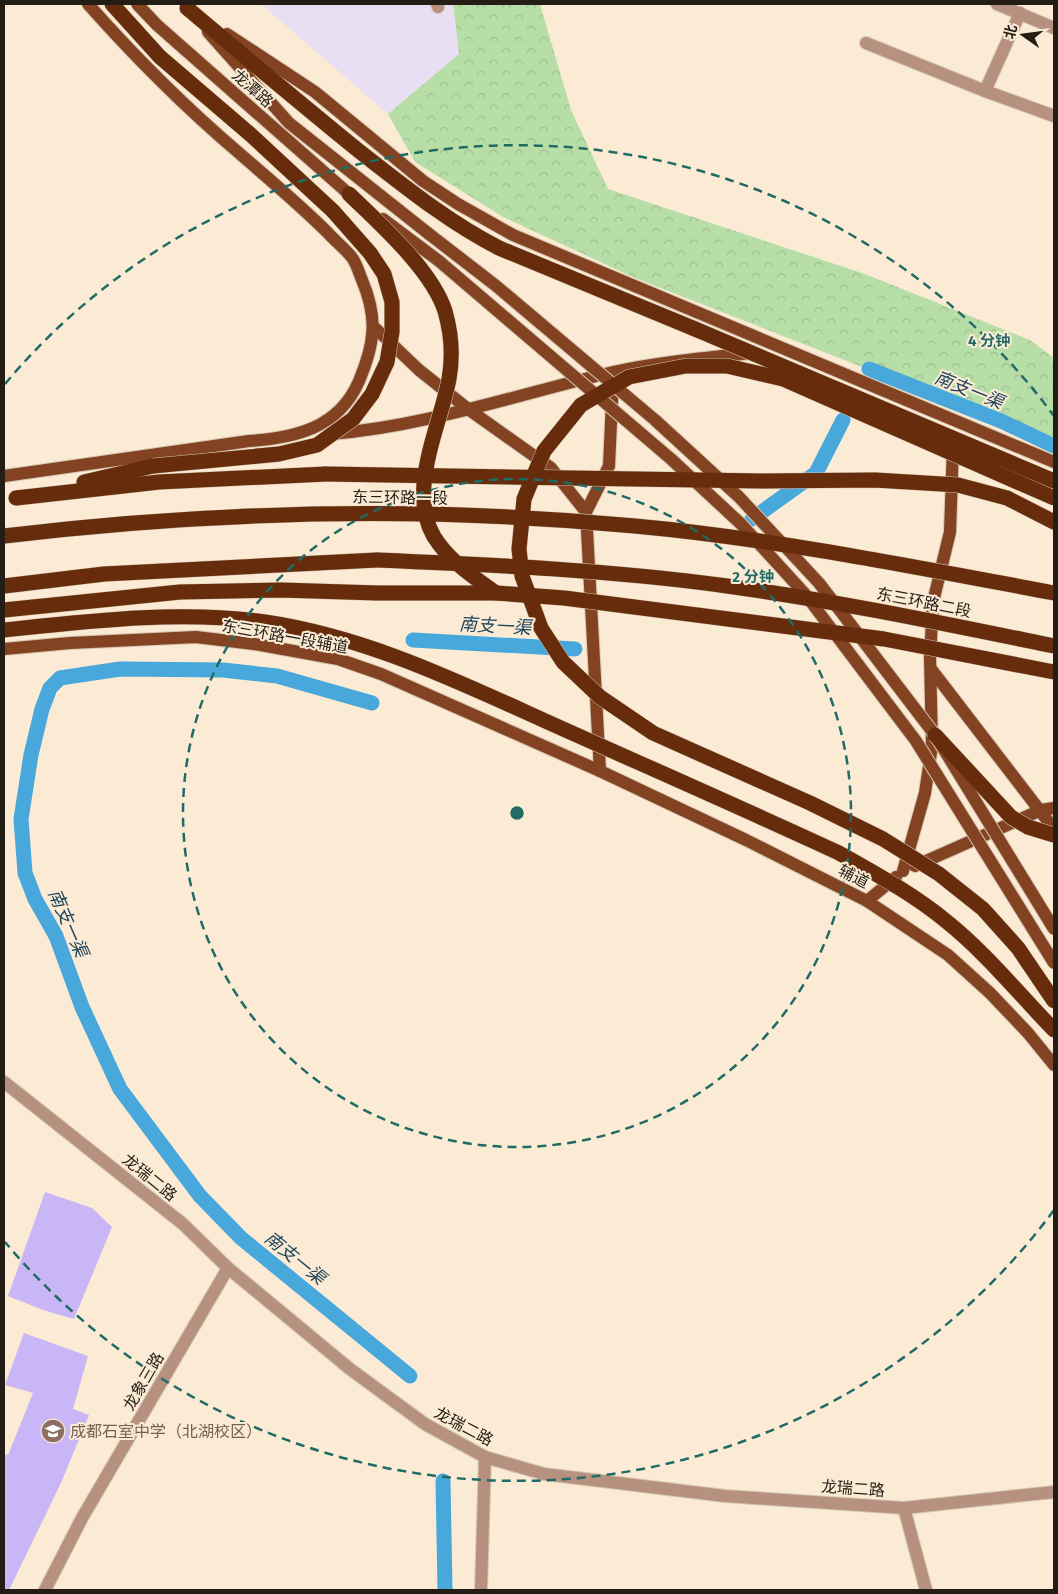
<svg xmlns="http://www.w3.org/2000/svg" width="1058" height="1594" viewBox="0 0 1058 1594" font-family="'Fira Sans','Noto Sans SC',sans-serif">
<defs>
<pattern id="forest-crowns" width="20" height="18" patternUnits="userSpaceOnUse" patternTransform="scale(1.25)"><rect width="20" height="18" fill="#b8dea7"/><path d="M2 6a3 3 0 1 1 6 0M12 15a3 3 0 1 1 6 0" fill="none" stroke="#9ebe8f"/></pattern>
</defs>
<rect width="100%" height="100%" fill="#fbebd4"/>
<path fill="#e8dff4" d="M261,4H453L459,54L388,114Z"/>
<path fill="url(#forest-crowns)" d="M453,4H540L571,110L608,189L865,274L1030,340L1054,358V445L987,416L635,278L503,217L415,162L388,114L459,54Z"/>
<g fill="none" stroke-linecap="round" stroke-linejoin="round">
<g stroke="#48a7db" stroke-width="15">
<path d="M869,369L1001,421L1054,446"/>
<path d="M752,519L816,473L843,420"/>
<path d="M413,640L575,649"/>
<path d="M372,703L277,676L223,670L120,669L60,678L50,688L42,709L31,755L21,819L25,873L35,899L56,936L82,1007L120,1089L200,1196L241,1238L410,1376"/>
<path d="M443,1481L445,1590"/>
</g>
</g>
<g fill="#c9b6f7">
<path d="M45,1192L92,1208L112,1227L74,1319L43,1310L8,1296Z"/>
<path d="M24,1333L88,1356L73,1409L89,1415L61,1483L9,1590H4V1454L8,1455L33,1393L5,1385Z"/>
</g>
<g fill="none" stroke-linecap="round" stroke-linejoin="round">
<g stroke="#d4c6b2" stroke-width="14">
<g id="minor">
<path d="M437,4L438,7"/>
<path d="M997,4L1054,28"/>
<path d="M866,43L985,91L1020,13"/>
<path d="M985,91L1054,116"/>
<path d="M4,1082L183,1224L228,1268L350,1369L425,1424L485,1457L544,1474L725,1496L904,1508L1054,1492"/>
<path d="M904,1508L926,1590"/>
<path d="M45,1590L82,1518L228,1268"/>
<path d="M481,1590L485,1457"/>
</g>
</g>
<g stroke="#d4c6b2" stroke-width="14">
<g id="major">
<path d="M208,32L289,123L429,234"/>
<path d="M227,34L315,92L423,181L458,204L513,235L1054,462"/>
<path d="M383,219L439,261"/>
<path d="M374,327L419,370L468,409L551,468L586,512"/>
<path d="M331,434C427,426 519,394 613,372C658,362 705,358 752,353"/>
<path d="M4,476L249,441C295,438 339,428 359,381C375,343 378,318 362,280C359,273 357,265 353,259C347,250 336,242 329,234C300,205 270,180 239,153C185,107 135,57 88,4"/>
<path d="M4,649L70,643L196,637L254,644L338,659L381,674L600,771L746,840L867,901L948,955L990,993L1028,1033L1054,1065"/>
<path d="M931,669L1054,829"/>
<path d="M600,771L586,512L609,466L613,379"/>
<path d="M915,866L1041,810L1054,808"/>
<path d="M903,871L925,793L932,746L930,657L933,602L950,532L953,446"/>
<path d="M867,901L896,877"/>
</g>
</g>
<g stroke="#d4c6b2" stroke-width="16">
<g id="highway">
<path d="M187,8C244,56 301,104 359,151C404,186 448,222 499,248L695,329"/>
<path d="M84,482L153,466"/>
<path d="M16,498L159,482L326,474"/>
<path d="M4,586L104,574L377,560"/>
<path d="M4,610L180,592L281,590L377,593"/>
</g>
</g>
<use href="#minor" stroke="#b7917f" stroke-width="12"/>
<use href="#major" stroke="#834322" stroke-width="12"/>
<use href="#highway" stroke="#662c0c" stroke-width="15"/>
<g stroke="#d4c6b2" stroke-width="14" stroke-linecap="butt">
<g id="major-bridge">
<path d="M137,4L157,25L349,194"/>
<path d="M429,234L495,285L655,420L739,497L819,583L935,735L1054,929"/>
<path d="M439,261L671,459L741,524L805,594L916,741L1054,963"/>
</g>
</g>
<g stroke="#d4c6b2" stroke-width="16" stroke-linecap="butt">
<g id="highway-bridge">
<path d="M112,4L160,57L251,135L333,211L370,253L384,274L392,302V332L387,362L372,394L353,419L317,445L279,454L153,466"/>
<path d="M349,194C379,223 432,270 445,311C451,332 453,357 449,379C440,428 403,498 439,544C454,564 475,578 496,593"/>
<path d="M695,329L1054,481"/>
<path d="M326,474L762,481L875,480L958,485L1007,498L1054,522"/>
<path d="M1054,498L783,379L727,366H686L629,377L581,405L544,451L524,499L519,549L522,576L541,628L563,662L600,697L653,733L810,803L883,839L939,874L983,909L1018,948L1054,1001"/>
<path d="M4,536C213,511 425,506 635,526C776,539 915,567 1054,593"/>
<path d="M377,560C494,565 611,570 727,586C837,601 946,624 1054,646"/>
<path d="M377,593H496L564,598L884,639L1054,672"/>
<path d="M4,630C89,621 179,610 265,622C367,637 459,682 552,724C648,767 744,809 839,853C876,874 913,894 946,921C986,953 1018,993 1054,1030"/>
<path d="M935,735L1011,817L1028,827L1054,835"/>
</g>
</g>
<use href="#major-bridge" stroke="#834322" stroke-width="12"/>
<use href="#highway-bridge" stroke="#662c0c" stroke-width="15"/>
</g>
<g fill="none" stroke="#216b66" stroke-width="2.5" stroke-dasharray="9 6">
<circle cx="517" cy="813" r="334"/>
<path d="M1054 1210A668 668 0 0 1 5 1242M5 384A668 668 0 0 1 1054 416"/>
</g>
<defs>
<g id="school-disc" transform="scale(1.25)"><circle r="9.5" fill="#8d6e63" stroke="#fbebd4"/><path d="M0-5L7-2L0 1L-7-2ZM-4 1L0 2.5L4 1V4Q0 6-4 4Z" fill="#fff"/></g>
</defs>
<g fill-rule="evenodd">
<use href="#school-disc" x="53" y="1431"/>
</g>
<g text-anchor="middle" stroke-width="4" stroke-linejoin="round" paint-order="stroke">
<g font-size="16" fill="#231d15" stroke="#fbebd4">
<text transform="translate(253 88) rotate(41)" y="6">龙潭路</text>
<text transform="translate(400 497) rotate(1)" y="6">东三环路一段</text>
<text transform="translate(924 602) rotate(11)" y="6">东三环路二段</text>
<text transform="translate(285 636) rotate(10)" y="6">东三环路一段辅道</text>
<text transform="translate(854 876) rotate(27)" y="6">辅道</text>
<text transform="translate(150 1177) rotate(39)" y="6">龙瑞二路</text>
<text transform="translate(143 1381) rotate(-60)" y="6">龙象三路</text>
<text transform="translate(464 1426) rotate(28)" y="6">龙瑞二路</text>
<text transform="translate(853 1488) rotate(4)" y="6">龙瑞二路</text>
</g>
<g font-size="16" fill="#785e54" stroke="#fbebd4" text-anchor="start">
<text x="70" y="1437">成都石室中学（北湖校区）</text>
</g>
<g font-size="18" font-style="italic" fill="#1f465c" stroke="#fbebd4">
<text transform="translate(969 390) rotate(22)" y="6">南支一渠</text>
<text transform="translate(495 626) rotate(3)" y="6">南支一渠</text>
<text transform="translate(68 923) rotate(66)" y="6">南支一渠</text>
<text transform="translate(295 1258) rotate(39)" y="6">南支一渠</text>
</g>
</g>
<circle cx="517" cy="813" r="8" fill="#216b66" stroke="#fbebd4" stroke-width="2.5"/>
<g font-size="15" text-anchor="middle" font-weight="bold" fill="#216b66" stroke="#fbebd4" stroke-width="4" stroke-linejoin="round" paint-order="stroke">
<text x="989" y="346">4 分钟</text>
<text x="753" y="582">2 分钟</text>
</g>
<rect width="1058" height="1594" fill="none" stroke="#231d15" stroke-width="10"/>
<g transform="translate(1023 35) rotate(284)" stroke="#fbebd4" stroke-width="4" paint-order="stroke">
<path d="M0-4L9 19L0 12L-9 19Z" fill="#231d15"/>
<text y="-8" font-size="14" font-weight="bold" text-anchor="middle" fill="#231d15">北</text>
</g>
</svg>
